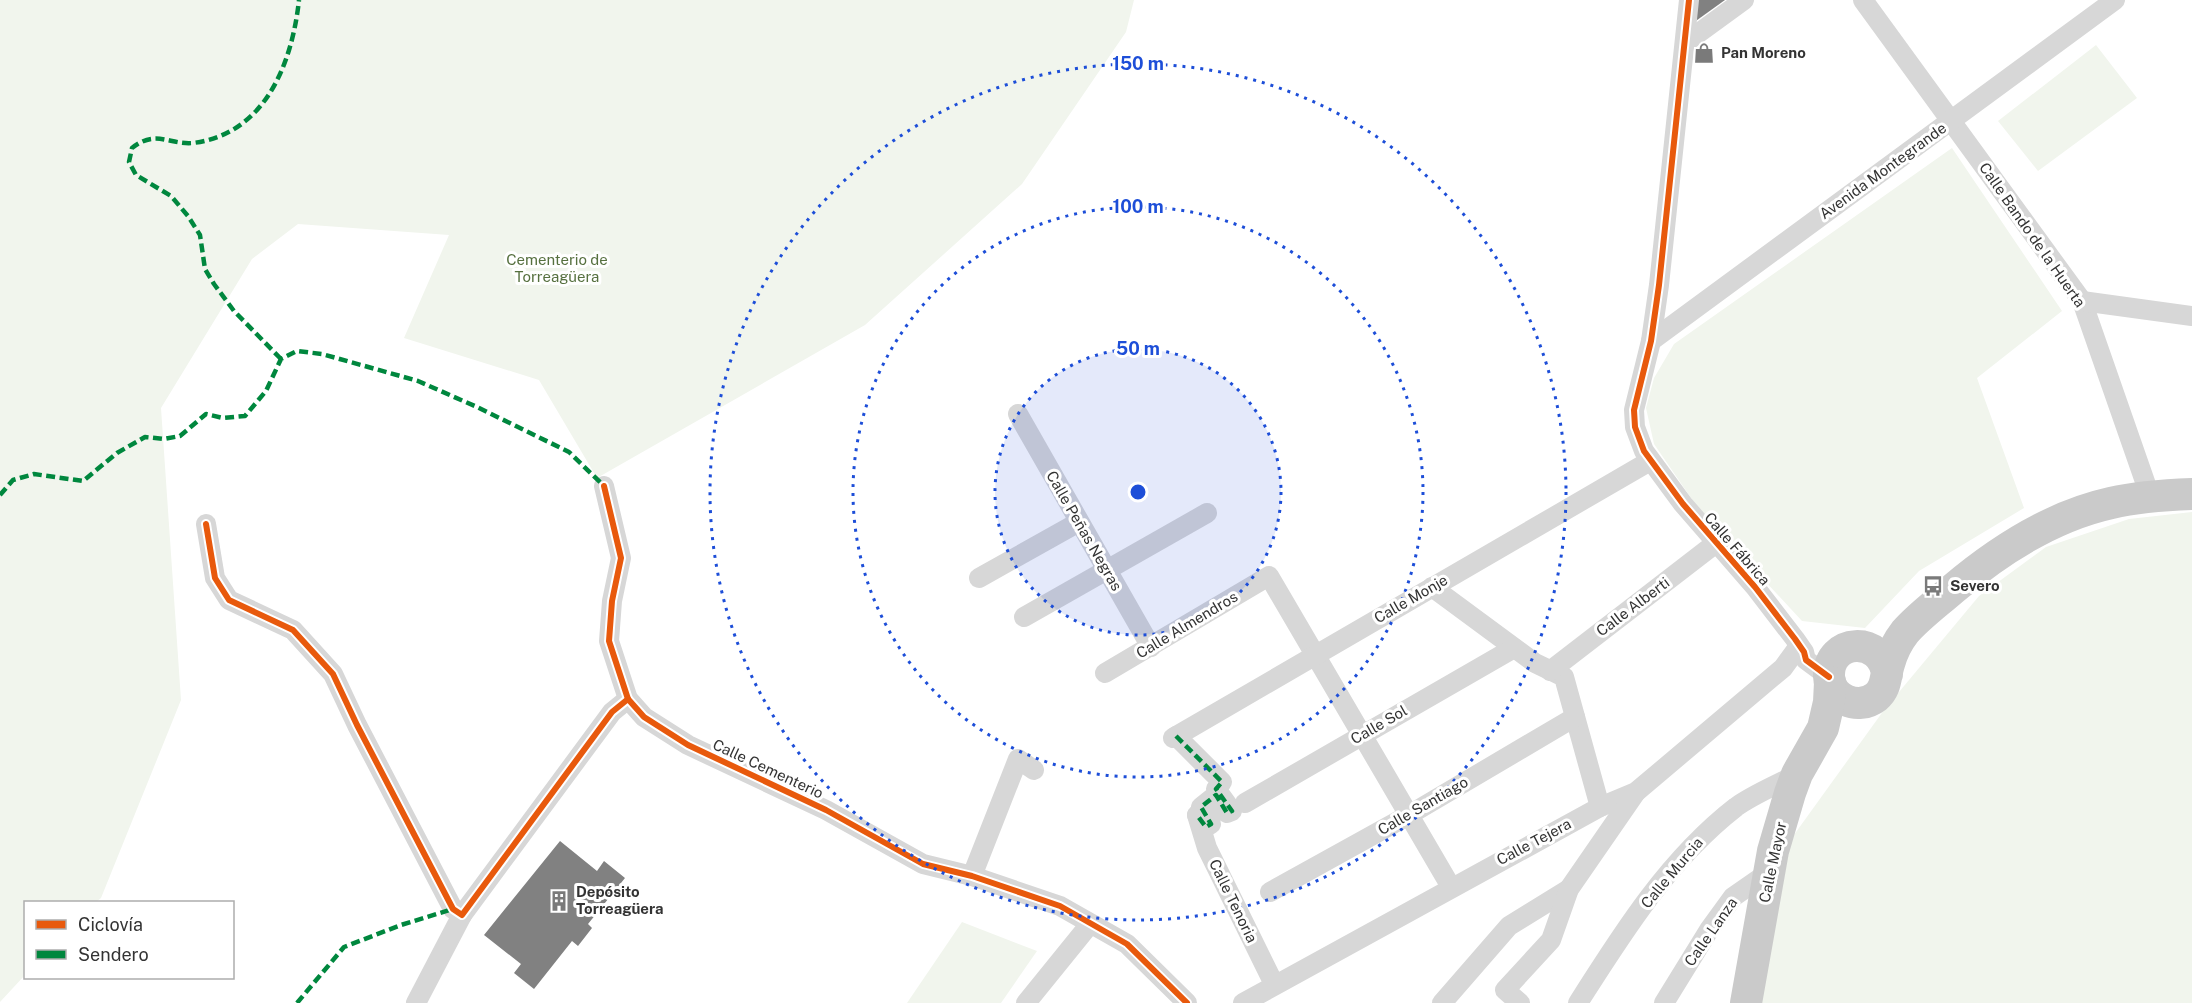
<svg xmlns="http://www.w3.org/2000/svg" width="2192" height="1003" viewBox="0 0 2192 1003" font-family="'Public Sans',sans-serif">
<rect width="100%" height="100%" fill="#fff"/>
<g fill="#f1f5ed">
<path d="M0,0H1134L1126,32L1022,184L865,325L597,478L539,380L404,338L449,235L298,224L252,259L161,408L181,700L101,898L96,902H26L25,975L0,1002Z"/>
<path d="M2096,45L2137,98L2038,171L1998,121Z"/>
<path d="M1952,148L2062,311L1977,378L2024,508L1919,571L1865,628L1802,621L1700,511L1654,444L1646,408L1654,378L1674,344Z"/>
<path d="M2192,512V1003H1761L1791,839L1884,710L1979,596L2046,547L2129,519Z"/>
<path d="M962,922L1037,951L1001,1003H907Z"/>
</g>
<g fill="#818181">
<path d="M1695,0H1725L1693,23Z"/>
<path d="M560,841L597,871L604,861L625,878L588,924L592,928L578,946L572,941L534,989L514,973L521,964L484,935Z"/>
</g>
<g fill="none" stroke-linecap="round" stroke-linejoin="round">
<g stroke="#d7d7d7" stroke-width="20">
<path d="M1689,0L1659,285L1651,341L1634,410L1635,427L1644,451L1683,504L1755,587L1795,639L1804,652L1806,660L1829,677"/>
<path d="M1863,0L2082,301L2150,496"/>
<path d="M1685,43L1744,0"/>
<path d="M2082,301L2192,316"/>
<path d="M1651,341L2115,0"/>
<path d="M1018,414L1151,647"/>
<path d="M604,486L621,558L612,601L609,641L628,699L644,717L688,745L826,810L923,864L972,876L1060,906L1127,944L1187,1003"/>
<path d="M206,524L215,578L229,600L293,630L333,674L357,725L453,909L462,915L612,712L628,699"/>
<path d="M979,578L1079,522"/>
<path d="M1432,587L1535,663L1564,677L1600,807"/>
<path d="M1024,617L1207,513"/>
<path d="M1550,671L1716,543"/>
<path d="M1105,673L1269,576L1451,887"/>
<path d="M1176,736L1222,782L1216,789L1232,811L1227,813L1216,795L1201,807L1211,824L1206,827L1197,815"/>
<path d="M1173,738L1650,461"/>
<path d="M1245,803L1514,648"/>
<path d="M1197,815L1207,848L1274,984"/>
<path d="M972,876L1018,759L1034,770"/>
<path d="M1270,892L1409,815L1575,717"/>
<path d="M416,1003L462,915"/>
<path d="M1026,1003L1090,924"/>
<path d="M1243,1003L1600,807L1636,792L1783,668L1799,646"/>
<path d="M1442,1003L1509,926L1569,889"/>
<path d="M1520,1003L1505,990L1551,940L1569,889L1636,792"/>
<path d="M1578,1003C1623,932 1669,859 1736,807C1754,794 1777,785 1797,774"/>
<path d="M1664,1003L1709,930L1733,897L1769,872"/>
</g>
<g stroke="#cacaca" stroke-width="32">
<path d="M1887,674C1882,635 1828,638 1829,676C1830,699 1858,711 1876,697C1887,688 1885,676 1889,664C1892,653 1898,641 1905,632C1919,616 1937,603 1953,589C1998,551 2052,516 2111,503C2137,497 2165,495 2192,494"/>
<path d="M1746,1003L1773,851L1790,793L1797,774L1823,728L1829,702L1830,682"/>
</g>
<g stroke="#00873e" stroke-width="4.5" stroke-dasharray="9 4.5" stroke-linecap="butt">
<path d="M281,359L234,311L214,284L205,269L200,235L188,216L171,196L136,175L129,162L132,148C156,129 169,145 193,143C265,134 292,64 299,0"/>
<path d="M0,495L13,480L34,474L83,481L117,453L145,437L164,439L180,436L206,414L223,418L245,416L266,391L281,359L297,351L322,354L418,381L477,407L569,452L604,486"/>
<path d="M1176,736L1222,782L1216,789L1232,811L1227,813L1216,795L1201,807L1211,824L1206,827L1197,815"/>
<path d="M297,1003L344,947L401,925L453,909"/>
</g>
<g stroke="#fff" stroke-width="10">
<g id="cycleway">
<path d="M1689,0L1659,285L1651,341L1634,410L1635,427L1644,451L1683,504L1755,587L1795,639L1804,652L1806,660L1829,677"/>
<path d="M604,486L621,558L612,601L609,641L628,699L644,717L688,745L826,810L923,864L972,876L1060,906L1127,944L1187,1003"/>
<path d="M206,524L215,578L229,600L293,630L333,674L357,725L453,909L462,915L612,712L628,699"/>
</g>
</g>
<use href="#cycleway" stroke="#e8590c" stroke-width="6"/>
</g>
<circle cx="1138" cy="492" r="143" fill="#1d4ed8" fill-opacity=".12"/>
<g fill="none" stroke="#1d4ed8" stroke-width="3" stroke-dasharray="3 6">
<circle cx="1138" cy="492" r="143"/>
<circle cx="1138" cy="492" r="285"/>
<circle cx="1138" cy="492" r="428"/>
</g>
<defs>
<g id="shop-bare" transform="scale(1.62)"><path d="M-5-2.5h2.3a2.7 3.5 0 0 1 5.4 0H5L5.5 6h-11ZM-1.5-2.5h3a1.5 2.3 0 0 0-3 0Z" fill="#7a7a7a" stroke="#fff" stroke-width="2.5" paint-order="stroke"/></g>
<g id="bus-bare" transform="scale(1.62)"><path d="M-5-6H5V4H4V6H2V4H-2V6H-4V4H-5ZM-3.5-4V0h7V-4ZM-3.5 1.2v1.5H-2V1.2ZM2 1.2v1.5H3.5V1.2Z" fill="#7a7a7a" stroke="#fff" stroke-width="2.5" paint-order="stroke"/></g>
<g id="building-bare" transform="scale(1.62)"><path d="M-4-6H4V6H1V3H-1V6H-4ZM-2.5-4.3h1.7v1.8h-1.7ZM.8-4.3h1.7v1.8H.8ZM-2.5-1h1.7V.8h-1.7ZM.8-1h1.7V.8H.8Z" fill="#7a7a7a" stroke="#fff" stroke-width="2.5" paint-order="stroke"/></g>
</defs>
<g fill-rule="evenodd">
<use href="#shop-bare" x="1704" y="53"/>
<use href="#bus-bare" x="1933" y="586"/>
<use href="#building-bare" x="559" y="901"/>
</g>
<g text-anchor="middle" stroke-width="6" stroke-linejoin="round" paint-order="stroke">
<g font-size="15" font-weight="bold" fill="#333" stroke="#fff" text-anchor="start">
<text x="1721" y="58">Pan Moreno</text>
<text x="1950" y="591">Severo</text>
<text x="576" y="897">Depósito<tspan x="576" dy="17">Torreagüera</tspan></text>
</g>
<g font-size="15" fill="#333" stroke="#fff">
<text transform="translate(1883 171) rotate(-36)" y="5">Avenida Montegrande</text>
<text transform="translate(2032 235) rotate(55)" y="5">Calle Bando de la Huerta</text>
<text transform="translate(1084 531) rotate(60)" y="5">Calle Peñas Negras</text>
<text transform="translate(1737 549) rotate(49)" y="5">Calle Fábrica</text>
<text transform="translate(1411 599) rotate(-30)" y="5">Calle Monje</text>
<text transform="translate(1633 607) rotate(-37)" y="5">Calle Alberti</text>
<text transform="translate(1187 625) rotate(-31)" y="5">Calle Almendros</text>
<text transform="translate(1379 725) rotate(-30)" y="5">Calle Sol</text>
<text transform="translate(768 769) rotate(25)" y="5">Calle Cementerio</text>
<text transform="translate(1423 806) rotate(-30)" y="5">Calle Santiago</text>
<text transform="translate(1534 842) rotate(-28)" y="5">Calle Tejera</text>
<text transform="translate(1773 862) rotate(-78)" y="5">Calle Mayor</text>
<text transform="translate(1672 873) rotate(-50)" y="5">Calle Murcia</text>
<text transform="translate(1233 901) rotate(64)" y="5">Calle Tenoria</text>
<text transform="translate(1711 932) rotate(-55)" y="5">Calle Lanza</text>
</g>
<g font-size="15" fill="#56703f" stroke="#fff">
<text x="557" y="265">Cementerio de<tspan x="557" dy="17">Torreagüera</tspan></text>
</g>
</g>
<circle cx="1138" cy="492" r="9" fill="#1d4ed8" stroke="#fff" stroke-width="3"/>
<g font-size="18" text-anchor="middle" font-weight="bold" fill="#1d4ed8" stroke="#fff" stroke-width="6" stroke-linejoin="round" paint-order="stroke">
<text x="1138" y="70">150 m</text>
<text x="1138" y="213">100 m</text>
<text x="1138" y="355">50 m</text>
</g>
<rect x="24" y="901" width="210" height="78" fill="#ffffff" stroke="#adadad" stroke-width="1.5"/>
<rect x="36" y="920" width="30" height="9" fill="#e8590c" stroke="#adadad" stroke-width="1.5"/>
<text x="78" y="931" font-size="18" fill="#333333">Ciclovía</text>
<rect x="36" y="950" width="30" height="9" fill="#00873e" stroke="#adadad" stroke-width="1.5"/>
<text x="78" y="961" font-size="18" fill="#333333">Sendero</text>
</svg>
